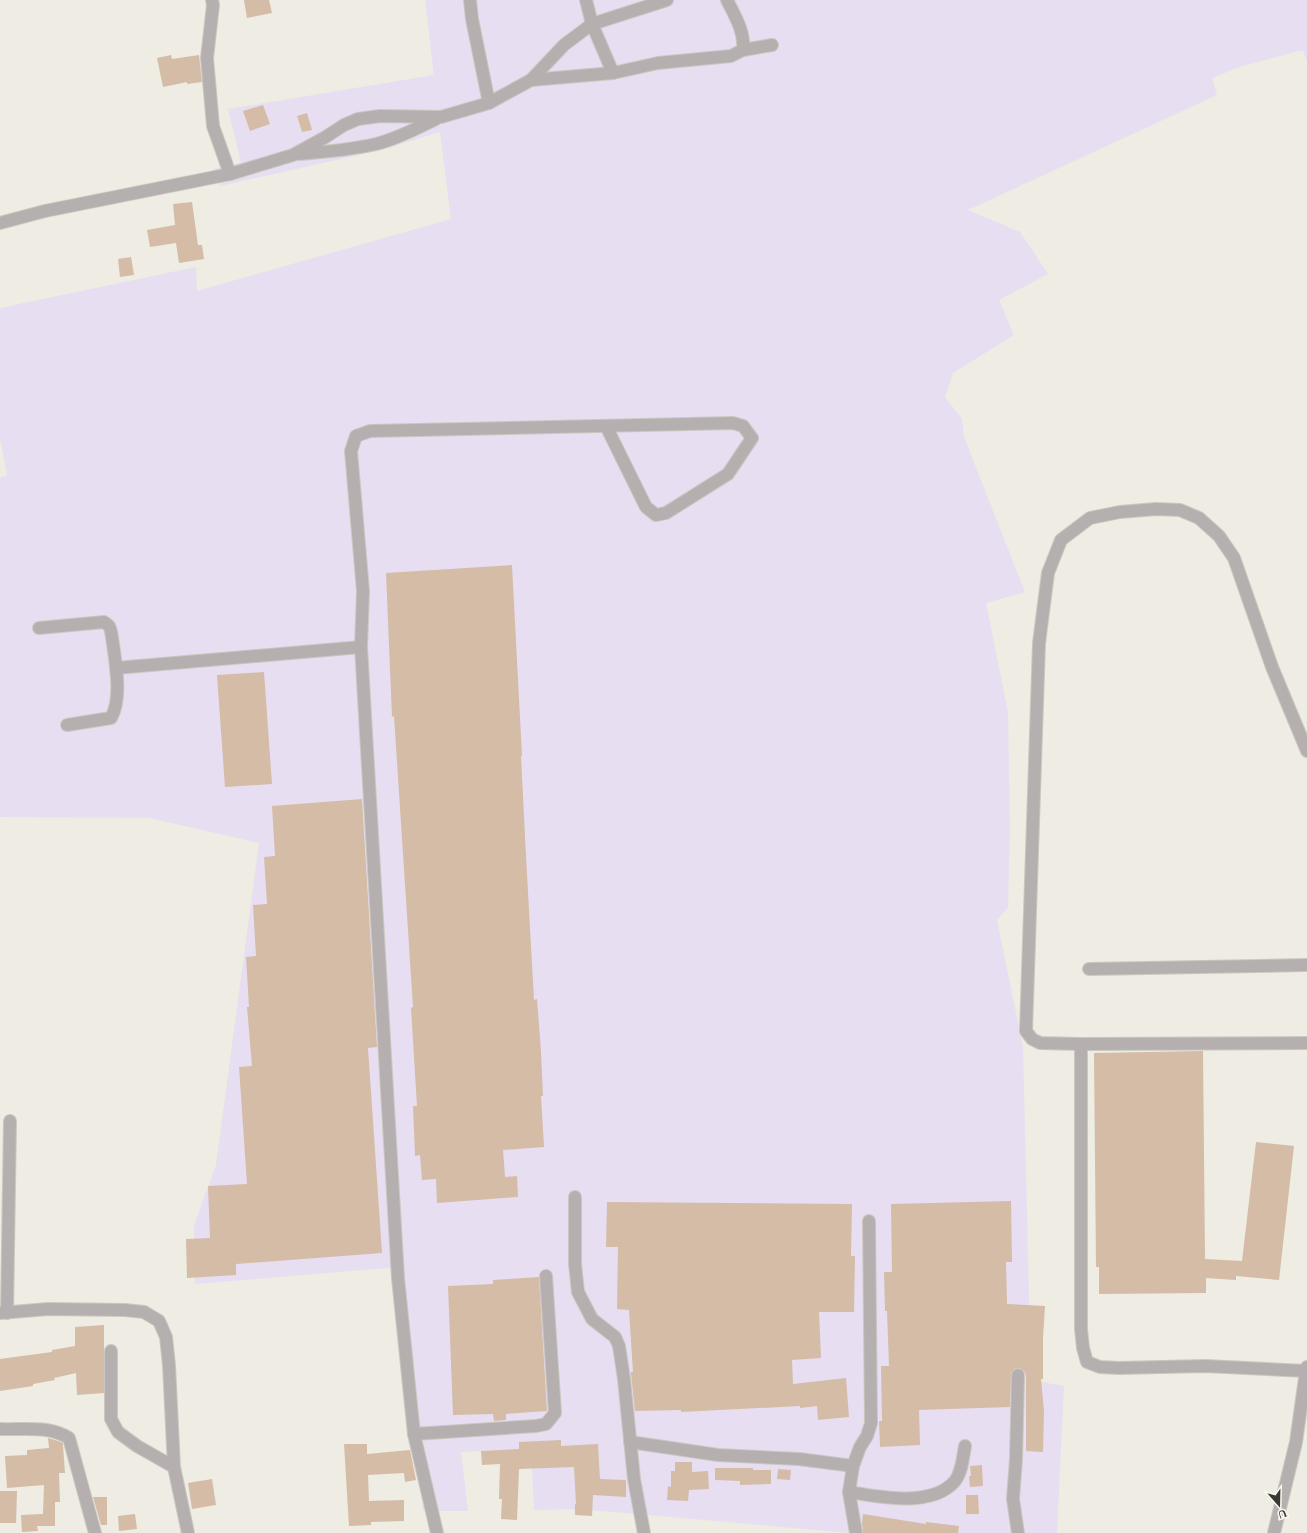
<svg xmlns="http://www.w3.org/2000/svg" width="1307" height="1533" viewBox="0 0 1307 1533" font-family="Spectral,serif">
<rect width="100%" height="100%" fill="#eeece3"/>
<path fill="#e7def2" d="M425,0H1307V61L1303,50L1242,66L1212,78L1217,95L968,210L1020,232L1048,274L999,300L1014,335L953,373L945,397L962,419L964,437L1025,592L986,603L1008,712L1010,828L1008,907L997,920L1023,1047L1031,1380L1064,1386L1057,1533H851L579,1509L534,1510L531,1449L461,1452L468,1511H423L398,1267L195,1284L194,1225L216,1165L259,843L149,818L0,817V478L7,475L0,438V308L196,267L197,291L451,219L440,132L381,150L220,186L213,169L241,163L228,109L434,75Z"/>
<g fill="#d4bca7">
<path d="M244,0H269L272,13L247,18Z"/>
<path d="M171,55L172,59L199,55L202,82L187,84V82L163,87L157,58Z"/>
<path d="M263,105L270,124L250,131L243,111Z"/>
<path d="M307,113L312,130L302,132L297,116Z"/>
<path d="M192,202L198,245H202L204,259L179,263L176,243L150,247L147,230L175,225L173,204Z"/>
<path d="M131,257L134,275L120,277L118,259Z"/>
<path d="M512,565L522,756H521L526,856L534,1000L537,999L541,1051L543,1096H541L544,1147L503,1150L505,1177L517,1176L518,1197L437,1203L436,1179L422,1180L420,1155L415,1156L413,1106H417L411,1008L413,1007L394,716L392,717L386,573Z"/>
<path d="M264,672L272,784L225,787L217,675Z"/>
<path d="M362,799L377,1047L368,1048L382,1253L236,1264V1275L187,1278L186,1239L210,1238L208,1186L247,1184L239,1067L252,1066L247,1007H249L246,957L256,956L253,905L267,904L264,857L275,856L272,806Z"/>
<path d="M1203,1051L1205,1259L1242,1261L1256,1142L1294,1146L1279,1280L1236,1276V1280L1206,1278V1293L1099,1294V1267H1096L1094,1053Z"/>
<path d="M1011,1201L1012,1262H1006L1007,1304L1045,1306L1043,1338V1379H1041L1044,1411L1043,1452L1026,1451V1375L1024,1371L1019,1368L1014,1369L1011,1374L1010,1407L919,1410L920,1445L880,1447L879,1421H882L881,1366H889L887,1311H885L884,1272H892L891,1204Z"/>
<path d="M607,1202L852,1204L851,1256H855L854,1312H819L821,1358L792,1360L793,1384L846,1378L849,1417L818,1420L817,1406L800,1408V1406L681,1412V1410L635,1411L631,1374V1372H633L629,1310L617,1309L618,1247H606Z"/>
<path d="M539,1277L547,1411L506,1414V1420L494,1421L493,1414L453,1415L448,1286L493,1284V1280Z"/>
<path d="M104,1325V1393L77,1395L76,1373L54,1378L55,1380L33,1384V1386L0,1391V1359L52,1352V1350L75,1346V1327Z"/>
<path d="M48,1438L58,1441L63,1443V1446L65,1473H59L60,1502H55V1526H37L38,1531L22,1532L21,1515L43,1514L44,1485L7,1488L5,1456L27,1455V1450L49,1448Z"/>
<path d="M561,1440V1446L598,1444L600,1479L626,1480V1497L593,1495L592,1516L575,1515V1504H576L574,1467L519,1469L517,1520L501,1519L502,1499H499L500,1464L482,1465L481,1451L519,1449V1442Z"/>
<path d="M344,1444H367V1454L410,1450L416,1480L405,1482L404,1473L368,1475L369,1501L404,1500V1521L371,1522V1525L349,1526Z"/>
<path d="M675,1462H692V1472L708,1471L709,1489L689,1490L688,1501L667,1500L668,1486L671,1487V1471H675Z"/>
<path d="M982,1465L983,1486L970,1487L969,1476H971L970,1466Z"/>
<path d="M715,1468H753V1470H771V1484L740,1485V1481L715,1480Z"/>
<path d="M778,1469L791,1470L790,1480L777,1479Z"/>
<path d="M212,1479L216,1505L192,1509L188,1483Z"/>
<path d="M0,1491H17L16,1523H0Z"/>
<path d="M966,1495H978L979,1514H966Z"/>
<path d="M93,1497H107V1525H101Z"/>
<path d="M135,1514L137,1529L119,1531L118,1516Z"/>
<path d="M863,1514L926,1524V1522L959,1526L958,1533H863L862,1523Z"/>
</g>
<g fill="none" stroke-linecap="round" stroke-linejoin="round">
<g stroke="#cac8c0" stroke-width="14">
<g id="minor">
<path d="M212,0L213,5L207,58L213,126L230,174"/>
<path d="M470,0L472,19L489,103"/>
<path d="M586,0L592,24L613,73"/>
<path d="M743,50L772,45"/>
<path d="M531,80L613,73L658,63L731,56L743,50C745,32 735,16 727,0"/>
<path d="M299,154C325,152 350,150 376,144C397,139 417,128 436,119"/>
<path d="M0,223L45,211L230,174L293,155L324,138L344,125L358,119L380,116L441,117L489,103L531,80L564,45L592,24L667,0"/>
<path d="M39,628L104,622C105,623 107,624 109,626C112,631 112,639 113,644C116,666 122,699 111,718L67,725"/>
<path d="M116,668L361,647"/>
<path d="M1307,751L1272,667L1234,558L1219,536L1199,518L1180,510L1156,509L1120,512L1090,518L1061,540L1048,573L1039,643L1026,1031L1032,1039L1040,1043L1081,1044L1307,1043"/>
<path d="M1089,969L1307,965"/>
<path d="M1081,1044V1329L1083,1348L1087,1362L1100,1367L1119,1368L1205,1366L1306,1371L1307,1367"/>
<path d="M575,1197V1264L578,1292L592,1319L615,1337L619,1346L624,1379L634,1479L644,1533"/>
<path d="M0,1313L48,1309L125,1310L144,1312L159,1321L166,1337L169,1365L174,1467L188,1533"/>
<path d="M7,1313L10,1121"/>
<path d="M111,1351V1419L118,1432L137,1446L174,1467"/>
<path d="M0,1429C24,1430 48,1425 69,1438L95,1533"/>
<path d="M414,1434L536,1426L546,1424L555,1413L546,1276"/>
<path d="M630,1442L718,1455L799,1459L853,1466L849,1492L856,1533"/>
<path d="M853,1466L860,1447L867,1436L871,1423L869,1221"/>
<path d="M849,1492C879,1497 932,1508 955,1481C962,1472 963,1457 965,1446"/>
<path d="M437,1533L414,1434L398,1278L361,647L363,591L351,451L356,436L370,431L733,423L743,426L752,438L728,474L666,513L656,515L646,507L606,426"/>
<path d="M1018,1533L1013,1499L1016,1459L1018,1375"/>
<path d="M1274,1533L1296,1442L1306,1371"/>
</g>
</g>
<use href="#minor" stroke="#b5b0af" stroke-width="12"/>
</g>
<g transform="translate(1279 1505) rotate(160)" stroke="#fbfaf1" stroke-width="3" paint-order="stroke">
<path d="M0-3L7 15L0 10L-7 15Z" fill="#383834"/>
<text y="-6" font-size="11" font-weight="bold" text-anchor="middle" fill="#383834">U</text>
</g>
</svg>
